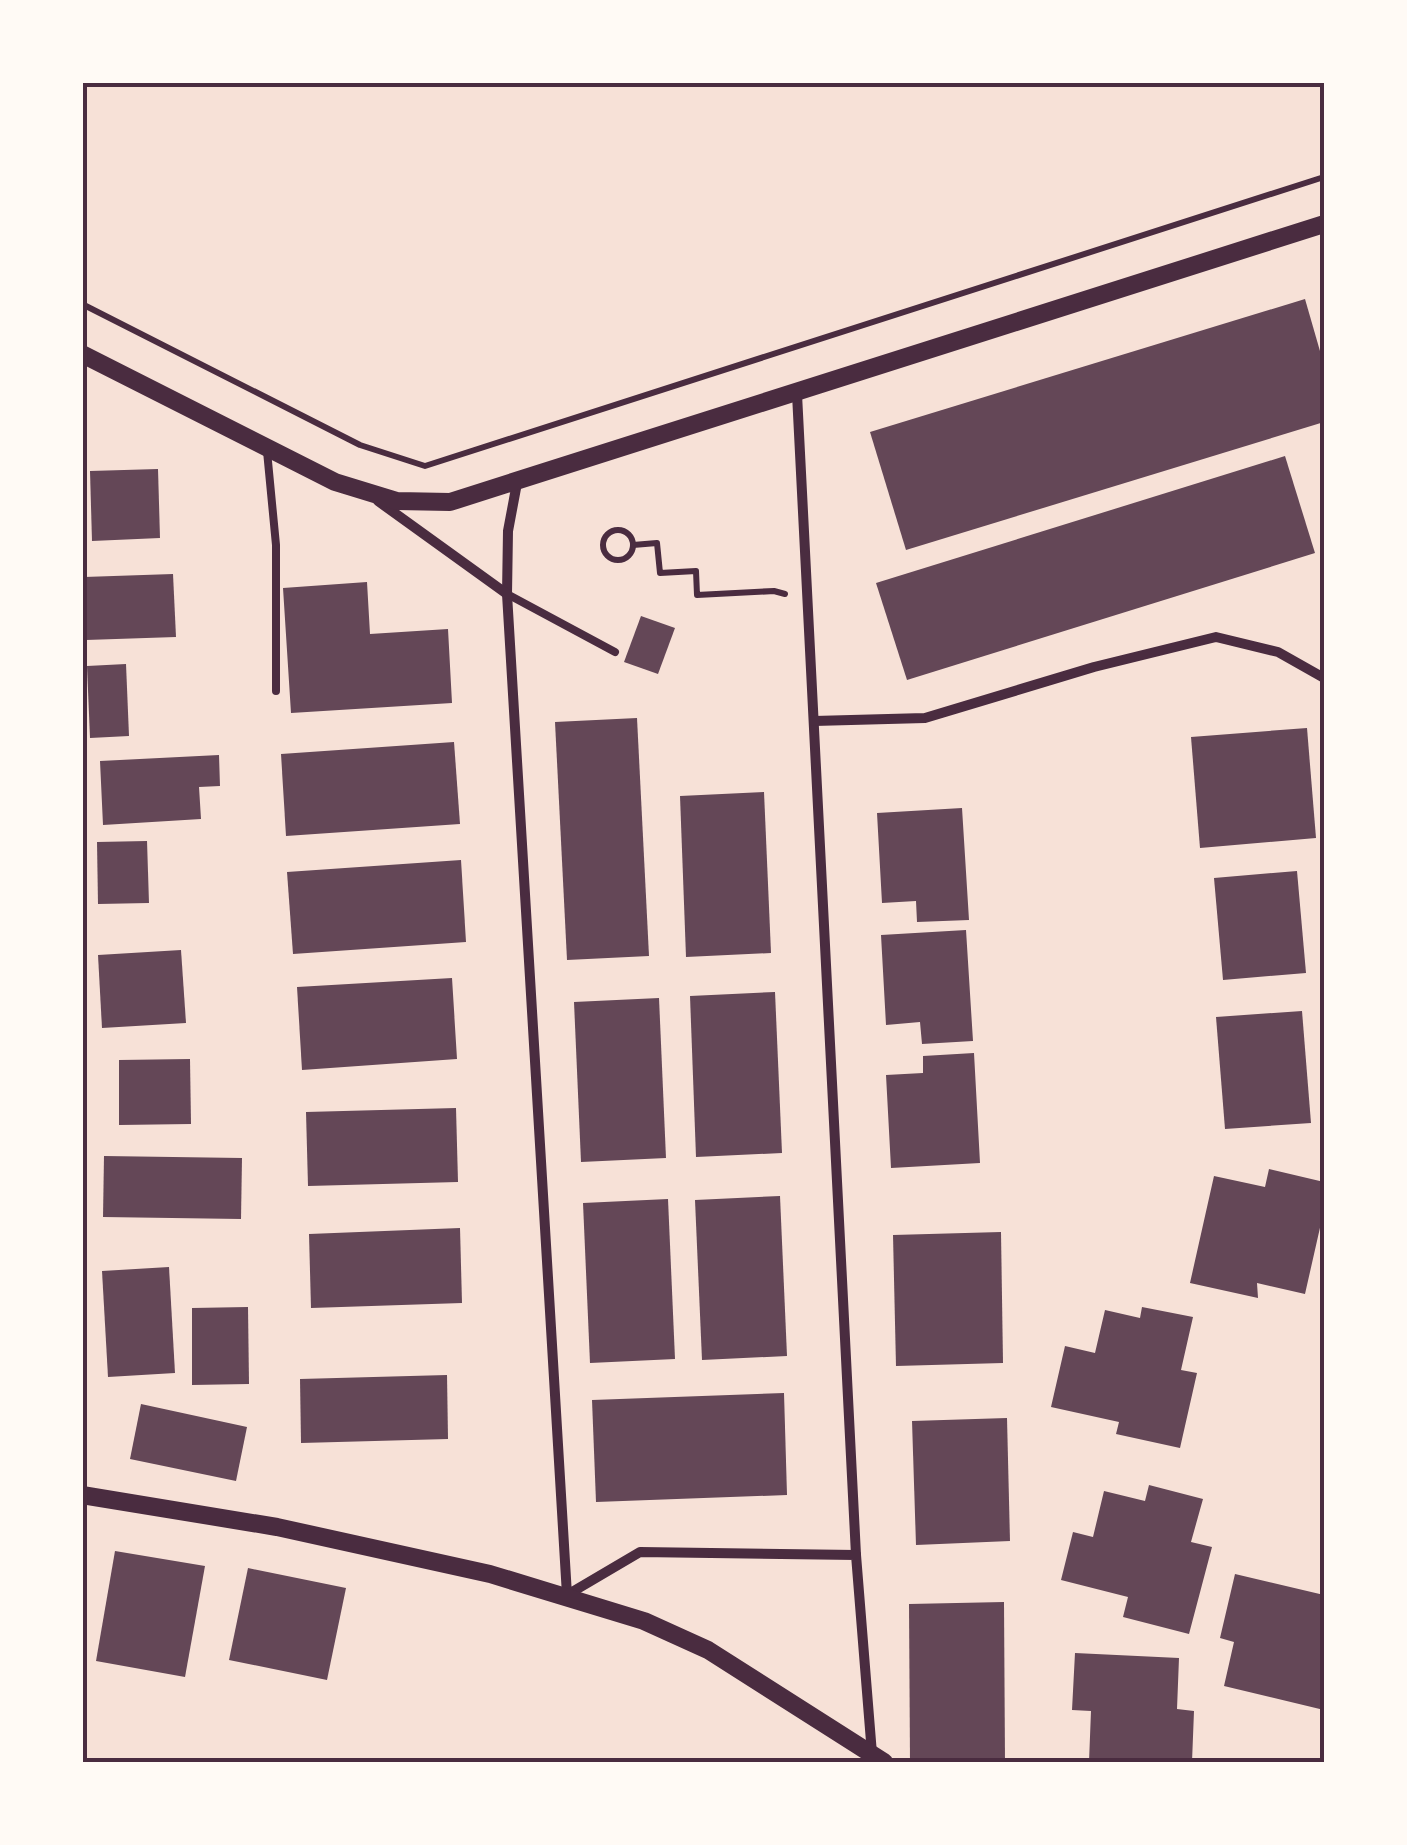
<svg xmlns="http://www.w3.org/2000/svg" width="1407" height="1845" viewBox="0 0 1407 1845" font-family="'DM Sans',sans-serif">
<rect width="100%" height="100%" fill="#f7e1d7"/>
<g fill="#644757">
<path d="M1305,299L1324,365V422L906,550L870,432Z"/>
<path d="M1285,456L1315,553L907,680L876,583Z"/>
<path d="M158,469L160,538L92,541L90,471Z"/>
<path d="M173,574L176,637L86,640L84,577Z"/>
<path d="M367,582L370,634L448,629L452,703L291,713L283,588Z"/>
<path d="M641,616L675,628L658,674L624,662Z"/>
<path d="M126,664L129,736L90,738L87,666Z"/>
<path d="M637,718L649,956L567,960L555,722Z"/>
<path d="M1307,728L1316,838L1200,848L1191,737Z"/>
<path d="M454,742L460,824L286,836L281,754Z"/>
<path d="M219,755L220,786L199,787L201,819L103,825L100,761Z"/>
<path d="M764,792L771,953L686,957L680,796Z"/>
<path d="M962,808L969,920L917,922L916,901L882,903L877,813Z"/>
<path d="M147,841L149,903L98,904L97,842Z"/>
<path d="M461,860L466,942L293,954L287,872Z"/>
<path d="M1297,871L1306,973L1223,980L1214,878Z"/>
<path d="M966,930L973,1041L922,1044L920,1022L886,1025L881,935Z"/>
<path d="M181,950L186,1023L102,1028L98,955Z"/>
<path d="M452,978L457,1059L302,1070L297,987Z"/>
<path d="M775,992L782,1153L696,1157L690,996Z"/>
<path d="M659,998L666,1158L581,1162L574,1002Z"/>
<path d="M1302,1011L1311,1123L1225,1129L1216,1017Z"/>
<path d="M974,1053L980,1163L891,1168L886,1075L923,1073V1056Z"/>
<path d="M190,1059L191,1124L119,1125V1060Z"/>
<path d="M456,1108L458,1182L308,1186L306,1112Z"/>
<path d="M104,1156L242,1158L241,1219L103,1217Z"/>
<path d="M1269,1169L1324,1182V1210L1305,1294L1257,1283L1258,1298L1190,1283L1214,1176L1265,1187Z"/>
<path d="M780,1196L787,1356L702,1360L695,1200Z"/>
<path d="M668,1199L675,1359L590,1363L583,1203Z"/>
<path d="M460,1228L462,1303L311,1308L309,1234Z"/>
<path d="M1001,1232L1003,1363L896,1366L893,1235Z"/>
<path d="M169,1267L175,1373L108,1377L102,1271Z"/>
<path d="M248,1307L249,1384L192,1385V1308Z"/>
<path d="M1142,1307L1193,1317L1181,1370L1197,1373L1180,1448L1116,1434L1119,1422L1051,1407L1065,1346L1095,1353L1105,1310L1140,1318Z"/>
<path d="M447,1375L448,1439L301,1443L300,1379Z"/>
<path d="M784,1393L787,1495L596,1502L592,1400Z"/>
<path d="M141,1404L247,1427L236,1481L130,1459Z"/>
<path d="M1007,1418L1010,1541L916,1545L912,1421Z"/>
<path d="M1149,1485L1203,1499L1191,1542L1212,1547L1189,1634L1123,1617L1128,1597L1061,1580L1073,1532L1093,1537L1104,1491L1145,1501Z"/>
<path d="M115,1551L205,1566L185,1677L96,1661Z"/>
<path d="M248,1568L346,1588L327,1680L229,1660Z"/>
<path d="M1235,1574L1324,1595V1710L1224,1686L1234,1642L1220,1638Z"/>
<path d="M1004,1602L1005,1762H910L909,1604Z"/>
<path d="M1075,1653L1179,1658L1177,1709L1194,1711L1192,1762H1089L1091,1711L1072,1710Z"/>
</g>
<g fill="none" stroke-linecap="round" stroke-linejoin="round">
<g stroke="#4a2c40" stroke-width="6">
<path d="M82,304L360,445L425,466L1324,177"/>
<circle cx="618" cy="545" r="15"/>
<path d="M633,545L657,543L660,573L696,571L697,595L774,591L785,594"/>
</g>
<g stroke="#4a2c40" stroke-width="8">
<path d="M267,451L276,545V691"/>
<path d="M507,594L615,652"/>
</g>
<g stroke="#4a2c40" stroke-width="10">
<path d="M797,394L856,1555"/>
<path d="M517,483L508,531L507,594L567,1595L640,1552L856,1555L872,1754"/>
<path d="M378,501L507,594"/>
<path d="M814,721L925,718L1094,667L1216,637L1278,652L1324,678"/>
</g>
<g stroke="#4a2c40" stroke-width="18">
<path d="M82,354L335,482L397,501L450,502L1324,224"/>
<path d="M82,1495L277,1527L490,1574L644,1621L708,1650L884,1762"/>
</g>
</g>
<rect width="1407" height="1845" fill="none" stroke="#fffaf5" stroke-width="170"/>
<rect x="85" y="85" width="1237" height="1675" fill="none" stroke="#4a2c40" stroke-width="4"/>
</svg>
